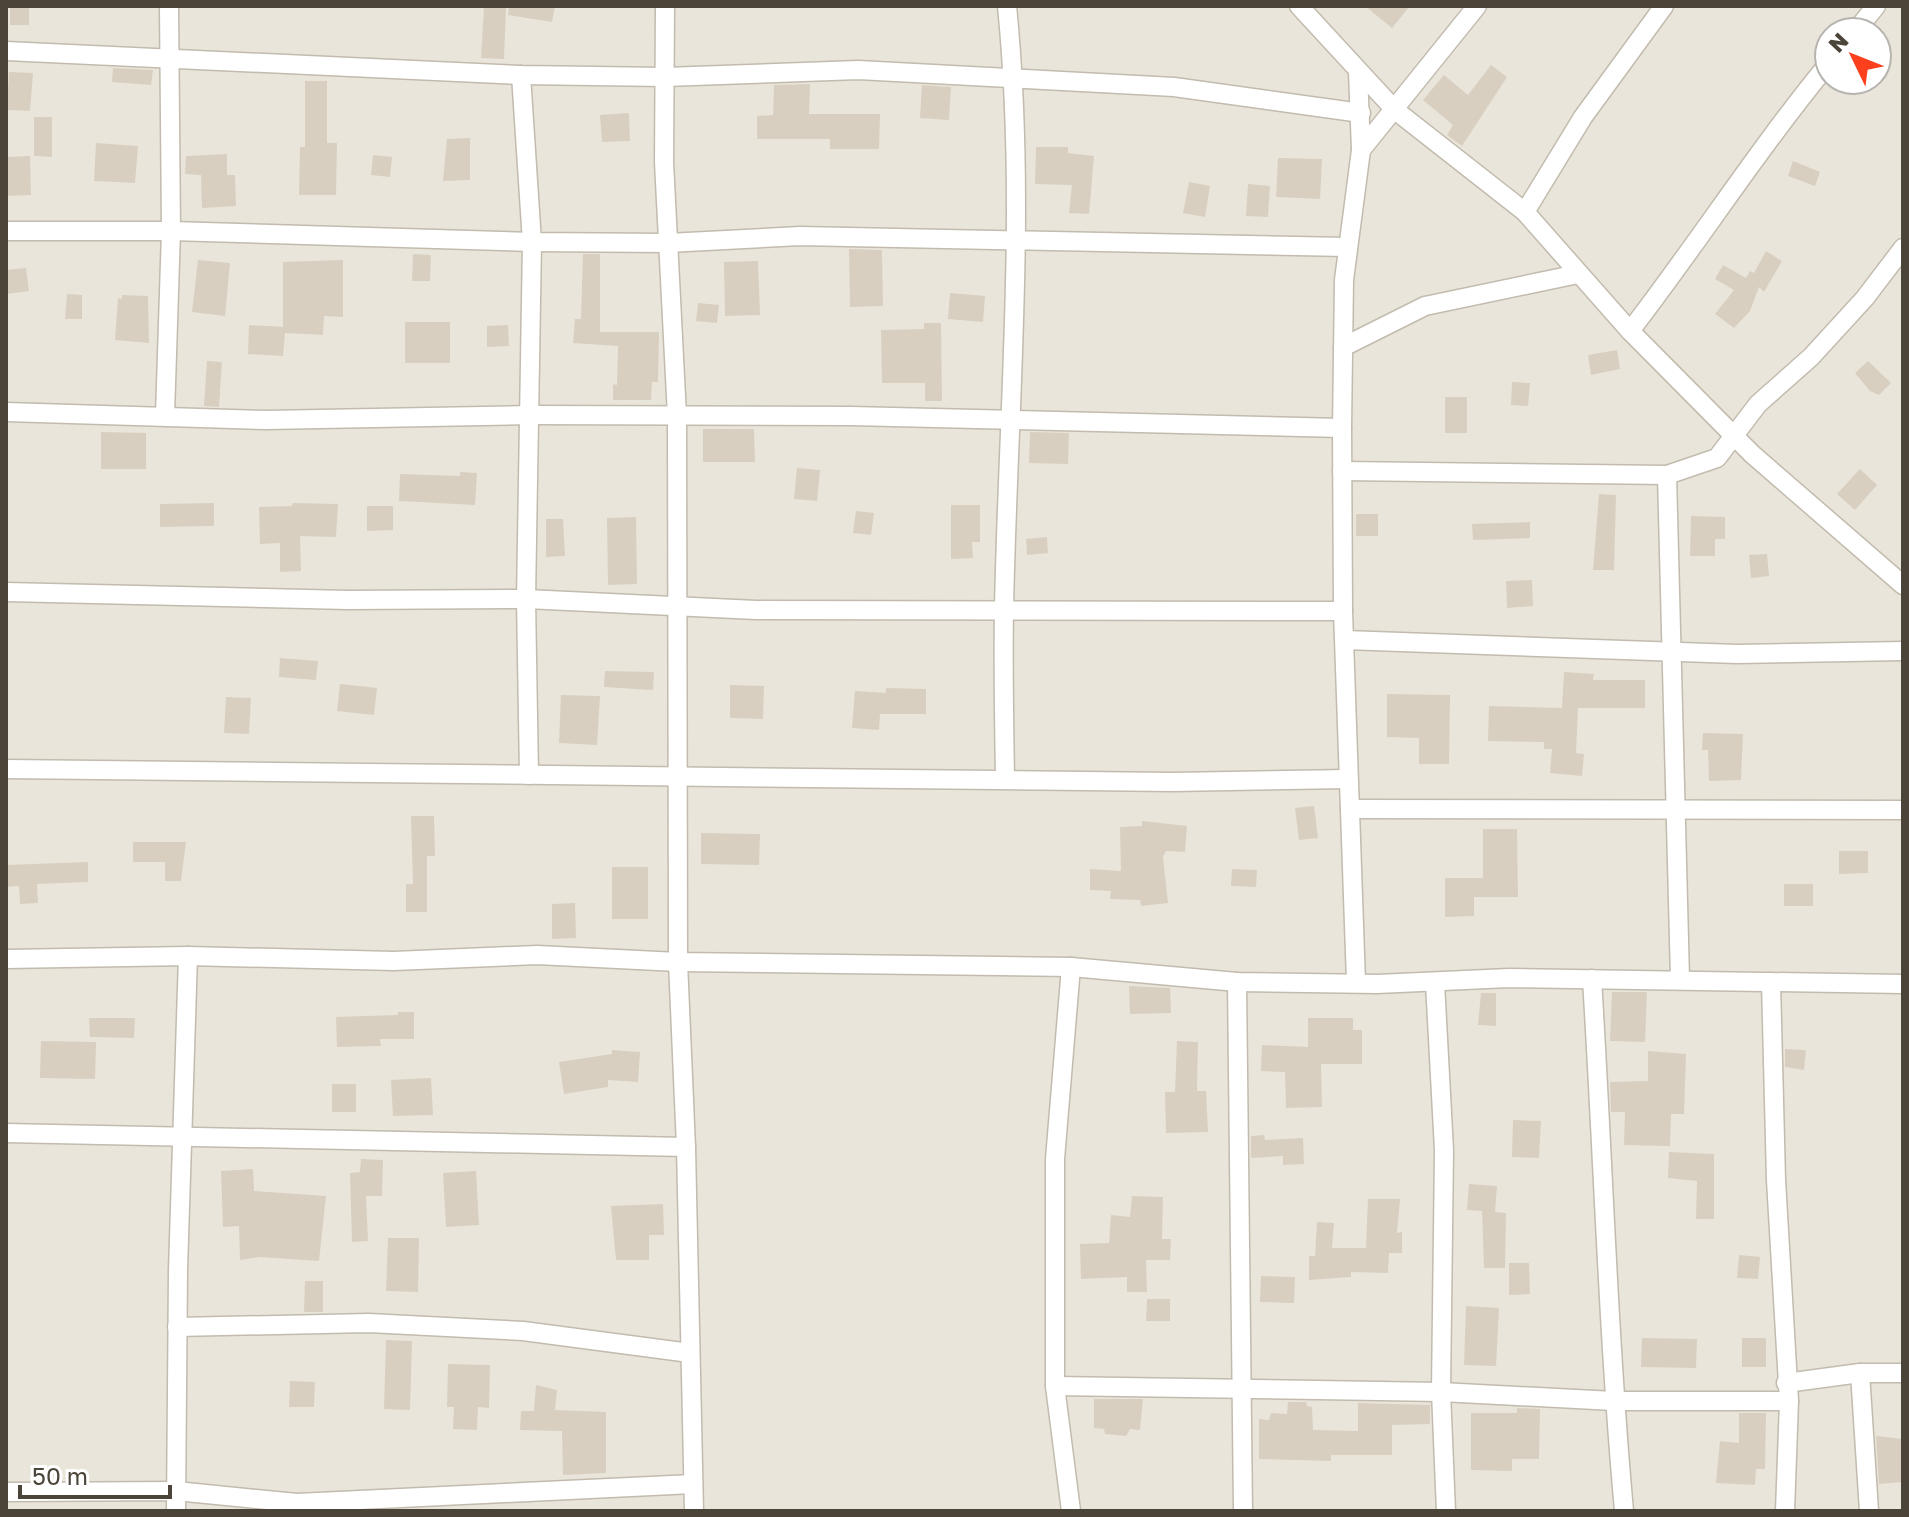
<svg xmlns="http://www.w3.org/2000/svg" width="1909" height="1517" viewBox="0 0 1909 1517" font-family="'Golos Text',sans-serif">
<rect width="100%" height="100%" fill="#f6f3ec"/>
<path fill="#eae5da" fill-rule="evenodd" d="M6,6H1903V1511H6ZM1829,32H1877V80H1829Z"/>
<g fill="#d8cfc1">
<rect x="10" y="6" width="19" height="19"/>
<path d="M484,6H506L504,59L481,58Z"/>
<path d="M509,6H555L552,22L508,15Z"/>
<path d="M1365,6H1410L1392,28Z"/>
<path d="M1491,65L1507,77L1462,146L1447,135L1453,125L1423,100L1444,75L1468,95Z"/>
<path d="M113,68L153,70L151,85L112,82Z"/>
<path d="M9,72L33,73L30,111L7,110Z"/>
<path d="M305,81H327V143H337L336,195H299L300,147H305Z"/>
<path d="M810,84L809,114H880L879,149H830V139H757V116L773,115L774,85Z"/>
<path d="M922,85L951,87L949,120L920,118Z"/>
<path d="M629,113L630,141L602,142L600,115Z"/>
<path d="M34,117H52V157L34,156Z"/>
<path d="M470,138V180L443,181L447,139Z"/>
<path d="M96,143L138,146L135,183L94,181Z"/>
<path d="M1036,147H1068V153L1094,156L1089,214L1069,213L1072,185L1035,184Z"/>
<path d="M227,154V175H235L236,206L202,208L201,175L185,174L186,156Z"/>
<path d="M373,155L392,157L390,177L371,175Z"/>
<path d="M30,156L31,195L6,196V157Z"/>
<path d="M1278,158L1322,159L1320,199L1276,197Z"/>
<path d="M1793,161L1820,172L1815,186L1788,176Z"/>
<path d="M1189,182L1210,186L1205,217L1183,213Z"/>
<path d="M1248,184L1270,186L1268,217L1246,216Z"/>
<path d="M849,249L882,250L883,306L850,307Z"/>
<path d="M1766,251L1782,261L1764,292L1759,287L1750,311L1734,328L1715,314L1734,290L1715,279L1723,265L1746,278L1750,271L1754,273Z"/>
<path d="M413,254L431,255L430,281H412Z"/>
<path d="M583,254H600V332H659L658,382H652L651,400H613V384L617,385L618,346L573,343L575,319H581Z"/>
<path d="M198,260L230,263L225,316L192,312Z"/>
<path d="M343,260V317L324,316L323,335L285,333L283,356L248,354L249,325L283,327V262Z"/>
<path d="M758,261L760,315L725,316L724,262Z"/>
<path d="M26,268L29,291L7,294L6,270Z"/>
<path d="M950,293L985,296L983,322L948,319Z"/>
<path d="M67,294L82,295V319H65Z"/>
<path d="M122,295L148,296L149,343L115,340L118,298L122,299Z"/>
<path d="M698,303L719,305L717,323L696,321Z"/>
<rect x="405" y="322" width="45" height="41"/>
<path d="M924,323H941L942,401H925V383H882L881,330L924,329Z"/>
<path d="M508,325L509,346L487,347V326Z"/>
<path d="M1617,350L1620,369L1591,375L1588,355Z"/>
<path d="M207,361L222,362L219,407L204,406Z"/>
<path d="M1868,361L1891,383L1879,395L1870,391L1855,373Z"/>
<path d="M1512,382L1530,383L1528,406L1511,405Z"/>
<rect x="1445" y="397" width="22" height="36"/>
<path d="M703,429H754L755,462H703Z"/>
<path d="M101,432L146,433V469H101Z"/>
<path d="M1030,432L1069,433L1068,464L1029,463Z"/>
<path d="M797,468L820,470L817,501L794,499Z"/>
<path d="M1860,469L1877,485L1855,510L1837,494Z"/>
<path d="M460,472L477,473L475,505L399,501L400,474L460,476Z"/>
<path d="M1599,494L1616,495L1614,570H1593Z"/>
<path d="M214,503V526L160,527V504Z"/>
<path d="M293,503L338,504L336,537L300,536L301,571L280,572V543L260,544L259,507L292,506Z"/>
<path d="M951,505H980V542H972L973,558L951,559Z"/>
<path d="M367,506H393V530L367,531Z"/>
<path d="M856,511L874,513L871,535L853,533Z"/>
<rect x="1356" y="514" width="22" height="22"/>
<path d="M1691,516L1725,517V539H1715V556H1690Z"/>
<path d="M636,517L637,584L608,585L607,518Z"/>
<path d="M546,519H563L565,556L546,557Z"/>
<path d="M1530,522V538L1473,540L1472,524Z"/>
<path d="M1047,537L1048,553L1027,555L1026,539Z"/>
<path d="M1767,554L1769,576L1751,578L1749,555Z"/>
<path d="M1532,580L1533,606L1507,608L1506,581Z"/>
<path d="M280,658L318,661L316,680L279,677Z"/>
<path d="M605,671L654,672L653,690L604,687Z"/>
<path d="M1564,672L1594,674L1593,680H1645V708H1578L1576,753L1584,754L1582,776L1550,773L1552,749H1544V742L1488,741L1489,706L1562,708Z"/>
<path d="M340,684L377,688L374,715L337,711Z"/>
<path d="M730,685L764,686L763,719L730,718Z"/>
<path d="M886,688L926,689V714H880L879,730L852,728L855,691L886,693Z"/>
<path d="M1387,694L1450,695L1449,764H1419V738L1387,737Z"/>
<path d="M561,695L600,696L597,745L559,743Z"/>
<path d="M226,697L251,698L249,734L224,733Z"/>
<path d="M1703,733L1743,734L1741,780L1709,781L1708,750H1702Z"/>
<path d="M1314,806L1318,838L1299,840L1295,808Z"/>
<path d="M411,816H434L435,856H427V912H406V884H413Z"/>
<path d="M1142,821L1187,826L1185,852L1166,851L1163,857L1168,903L1141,906L1140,900L1110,899L1111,891L1090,890V869L1121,871L1120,827L1142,826Z"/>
<path d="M1483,829H1517L1518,897H1474V916L1445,917V878H1483Z"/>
<path d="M701,833L760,834L759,865L701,864Z"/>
<path d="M133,842H186L181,881H165V862H133Z"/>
<path d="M1839,851H1868V873L1839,874Z"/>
<path d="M88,862V882L37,884L38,903L20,904L19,886L6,887V865Z"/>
<rect x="612" y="867" width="36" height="52"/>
<path d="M1232,869L1257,870L1256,887L1231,886Z"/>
<rect x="1784" y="884" width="29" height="22"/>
<path d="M575,903L576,938L552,939V904Z"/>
<path d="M1129,986L1170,988L1171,1013L1130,1014Z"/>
<path d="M1612,992H1647L1645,1042L1610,1041Z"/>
<path d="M1481,993H1496V1026L1478,1025Z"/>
<path d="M398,1012H414V1039H380L381,1046L337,1047L336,1017L398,1015Z"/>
<path d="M89,1018H135L134,1038L90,1037Z"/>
<path d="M1308,1018H1353V1030H1362V1064H1321L1322,1107L1286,1108L1285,1072L1261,1071L1262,1045L1308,1047Z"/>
<path d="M41,1041L96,1042L95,1079L40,1078Z"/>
<path d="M1177,1041L1198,1042L1197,1091H1206L1208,1132L1166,1133L1165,1092H1175Z"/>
<path d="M1785,1049L1806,1050L1804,1070L1785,1067Z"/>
<path d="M612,1050L640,1052L638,1082L608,1080V1087L564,1094L559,1062L612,1054Z"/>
<path d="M1648,1051L1686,1054L1684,1114H1671L1670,1146L1624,1145L1625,1112H1611L1610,1082L1648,1081Z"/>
<path d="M431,1078L433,1115L393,1116L391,1080Z"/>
<rect x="332" y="1084" width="24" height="28"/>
<path d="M1513,1120L1541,1121L1539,1158L1512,1157Z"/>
<path d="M1264,1135L1265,1140L1303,1138L1304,1164L1283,1165V1156L1251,1158V1136Z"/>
<path d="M1669,1152L1714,1154V1219H1696L1697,1181L1668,1178Z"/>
<path d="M361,1159L383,1160L382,1196H366L368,1241L352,1242L350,1173L360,1172Z"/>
<path d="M253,1169L254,1191L326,1196L319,1261L260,1257L240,1260L239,1226L223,1227L221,1171Z"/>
<path d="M476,1171L479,1225L446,1227L443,1173Z"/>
<path d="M1469,1184L1497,1186L1495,1212L1506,1213L1505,1268H1484L1482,1211L1467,1210Z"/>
<path d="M1132,1196L1163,1197L1162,1239H1171L1170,1260H1146L1147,1292H1127V1277L1081,1279L1080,1244L1109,1243L1111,1215L1130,1217Z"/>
<path d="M1368,1199H1400L1397,1233L1402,1232V1253H1389L1388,1273L1351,1272V1277L1309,1280V1256H1315L1317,1222L1334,1223L1332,1248H1366Z"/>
<path d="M663,1204L664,1235H649V1260H616L611,1206Z"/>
<path d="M388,1238H419L418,1292L386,1291Z"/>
<path d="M1739,1255L1760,1257L1758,1279L1737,1278Z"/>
<path d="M1509,1263H1529L1530,1294L1509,1295Z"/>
<path d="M1261,1276L1295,1277L1294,1303L1260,1302Z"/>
<path d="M305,1281H323V1312H304Z"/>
<path d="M1147,1299H1170V1321H1146Z"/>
<path d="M1466,1306L1499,1308L1496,1366L1464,1365Z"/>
<path d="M1642,1338L1697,1339L1696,1368L1641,1367Z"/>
<rect x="1742" y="1338" width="24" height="29"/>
<path d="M386,1340L412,1341L410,1410L384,1409Z"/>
<path d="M448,1364L490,1365L489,1408L478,1407L477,1430L453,1429L454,1407H447Z"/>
<path d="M290,1381L315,1382L314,1407H289Z"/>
<path d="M536,1385L557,1390L555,1410L606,1412V1473L563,1475L562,1431L520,1430L521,1411H534Z"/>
<path d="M1094,1399H1143L1140,1430L1130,1429L1126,1436L1105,1434L1104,1429L1094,1428Z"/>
<path d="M1288,1402H1306L1307,1406L1312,1407L1313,1430L1358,1431V1403L1430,1405V1424L1392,1425V1455H1331V1461L1259,1459V1419L1269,1420L1271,1413L1287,1414Z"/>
<path d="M1517,1408L1540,1409L1539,1459H1512V1471L1471,1470V1413H1517Z"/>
<path d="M1739,1413H1766L1765,1469H1756L1755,1485L1716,1483L1720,1441L1739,1443Z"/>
<path d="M1876,1436L1903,1439V1482L1879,1484Z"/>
</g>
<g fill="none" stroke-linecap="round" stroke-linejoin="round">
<g stroke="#c2bbae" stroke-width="21">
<g id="street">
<path d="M665,6L664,162L677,416L678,962L686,1147L694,1511"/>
<path d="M1299,6L1395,110L1525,212L1630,331L1752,454L1903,585"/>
<path d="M1855,32L1876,6"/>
<path d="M6,51L521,75L665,77L858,70L1174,87L1361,113"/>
<path d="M521,75L532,242L526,599L529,775"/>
<path d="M1361,150L1477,6"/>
<path d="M1525,212L1583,117L1664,6"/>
<path d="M6,231H171L532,242L668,243L800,236L1347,247"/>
<path d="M1630,331C1698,243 1758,149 1829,63"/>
<path d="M1343,347L1425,306L1578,274"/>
<path d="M6,412L266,420L530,415L851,416L1342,428"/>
<path d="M165,415L171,231L169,6"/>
<path d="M1342,471L1667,475L1717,458L1758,404L1811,357L1865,298L1903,248"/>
<path d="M1667,475L1680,979"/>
<path d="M6,592L348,600L526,599L756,610L1343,611"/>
<path d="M1345,640L1737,654L1903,651"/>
<path d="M6,769L1173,782L1348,779"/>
<path d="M1005,778C1004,722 1003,665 1004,608C1008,408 1027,206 1007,6"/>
<path d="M1350,809L1903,810"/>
<path d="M6,959L188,956L394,961L537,955L678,962L1071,967L1237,982L1377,984L1509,978L1903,984"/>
<path d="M1071,967L1055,1159V1386L1071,1511"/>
<path d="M1592,979C1603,1156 1608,1334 1624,1511"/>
<path d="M1237,982L1243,1511"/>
<path d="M1356,982L1343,611L1342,428L1344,280L1361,150L1358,72"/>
<path d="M1771,982L1776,1180L1789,1401L1785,1511"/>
<path d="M1435,983L1444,1150L1441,1392L1446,1511"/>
<path d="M6,1133L686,1147"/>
<path d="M177,1327L369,1323L523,1331L690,1353"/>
<path d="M1860,1373L1869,1511"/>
<path d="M1786,1383L1860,1373H1903"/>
<path d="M1055,1386L1441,1392L1614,1401H1789"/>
<path d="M6,1492L176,1491L297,1503L693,1484"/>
<path d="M176,1511L178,1270L188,956"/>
</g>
</g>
<use href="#street" stroke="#fff" stroke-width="18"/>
</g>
<rect width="1909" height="1517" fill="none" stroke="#4b4439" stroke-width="16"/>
<g transform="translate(1853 56) rotate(313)"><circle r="38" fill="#ffffff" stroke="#b7b4b0" stroke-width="2"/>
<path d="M0-6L14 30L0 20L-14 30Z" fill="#fc3f1d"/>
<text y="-12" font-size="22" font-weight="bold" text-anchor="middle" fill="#4b4439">N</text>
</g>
<path d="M20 1485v12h150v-12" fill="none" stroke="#4b4439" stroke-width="4"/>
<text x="32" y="1485" font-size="24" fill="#4b4439" stroke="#ffffff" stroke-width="6" paint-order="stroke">50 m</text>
</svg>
